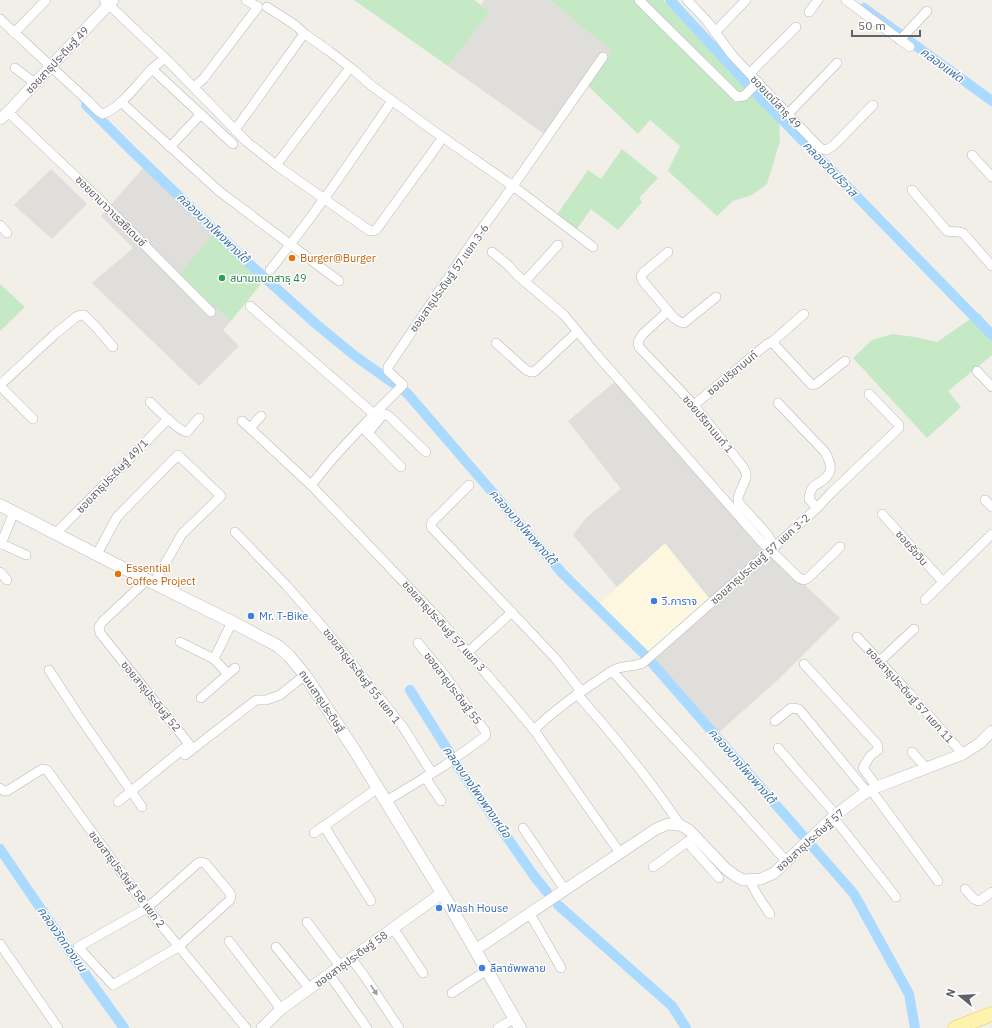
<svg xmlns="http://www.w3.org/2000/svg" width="992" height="1028" viewBox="0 0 992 1028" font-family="'IBM Plex Sans','Noto Sans Thai',sans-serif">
<rect width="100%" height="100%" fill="#f1efe8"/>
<path fill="#fef7e0" d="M665,543L709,598L647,654L599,604Z"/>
<g fill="#e0deda">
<path d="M484,0H550L613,51L550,138L448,66L490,12L481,5Z"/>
<path d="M145,166L214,233L180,275L231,321L223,330L239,346L199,386L92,283L133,248L101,216Z"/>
<path d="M51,169L87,204L52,239L14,205Z"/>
<path d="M617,380L766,549L709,598L665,543L617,587L573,535L587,517L621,489L568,421Z"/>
<path d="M772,554L840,618L779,679L717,734L653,661Z"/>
</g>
<g fill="#c5e8c5">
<path d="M354,0H474L490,12L448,66Z"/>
<path d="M550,0H663L779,120L780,141L767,184L752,195L733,201L717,216L668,171L680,146L650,120L638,134L587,85L612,51Z"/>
<path d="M622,149L658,178L639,198L642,202L618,230L591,209L576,230L556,216L588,170L601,179Z"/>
<path d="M214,233L264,280L231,321L179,275Z"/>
<path d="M0,284L25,307L0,331Z"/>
<path d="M979,313L992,329V355L948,391L961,407L927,438L853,358L872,340L893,334L915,337L937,342Z"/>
</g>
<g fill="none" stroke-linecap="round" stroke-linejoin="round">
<g stroke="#aadaff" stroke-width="10">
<path d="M670,0L754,91L992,335"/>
<path d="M864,8L992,101"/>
<path d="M86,105L131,150L254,268L316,324L355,356L407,393L562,573L646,656L854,894L909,994L915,1028"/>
<path d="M410,690L459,768L534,876L547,892"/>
<path d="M0,849L88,978L124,1028"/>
<path d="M558,905L672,1006L686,1028"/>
</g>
<g stroke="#b5b8bc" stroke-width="10">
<g id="minor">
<path d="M104,0L165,58L247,142L276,165L370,231L376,230L439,143"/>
<path d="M639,0L737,97L744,96L758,82"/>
<path d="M687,0L707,21L732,55L820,148L826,150L833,146L873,105"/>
<path d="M846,0L910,47"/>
<path d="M267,7L295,25L305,34L329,51L351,68L372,86L438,134L513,186L593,247"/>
<path d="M809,12L818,0"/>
<path d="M0,19L87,100L98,111L102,114C119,110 138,83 151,70C155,66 160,62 165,58"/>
<path d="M715,32L746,0"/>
<path d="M14,33L46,0"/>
<path d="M900,40L927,11"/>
<path d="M15,68L35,83"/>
<path d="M152,69L233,144"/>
<path d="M750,73L796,27"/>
<path d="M194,87L204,78L258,7L246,0"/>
<path d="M121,102L219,191L339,281"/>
<path d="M8,112L99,199L211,312"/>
<path d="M788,114L837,63"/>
<path d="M235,130L301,38"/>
<path d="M170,147L201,114"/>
<path d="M972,155L992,177"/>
<path d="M276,165L346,73"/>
<path d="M912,190L947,231C952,232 957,231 963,233L992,266"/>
<path d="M0,225L7,233"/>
<path d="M558,245L528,278L524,281L564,315L597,355L759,539L799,578L804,580L808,578L840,547"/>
<path d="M492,252L508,265L517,275L524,281"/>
<path d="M668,252L644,272L641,276L642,280L674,318L680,322L684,323L716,297"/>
<path d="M270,270C313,217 351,161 389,105"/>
<path d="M250,306L374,414"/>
<path d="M668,311L642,335L638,342L639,347L694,405L740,463C744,468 747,472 746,478L738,497V502L767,534L775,547"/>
<path d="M772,342L804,314"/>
<path d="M496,343L526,370L531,372H534L577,332"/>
<path d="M977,371L992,387"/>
<path d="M0,385L54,335L76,317L81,315H84L96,327L113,347"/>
<path d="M0,386L33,419"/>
<path d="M150,402C157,409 178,431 187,432L199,418"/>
<path d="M778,403L825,452C831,463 834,472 823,480C820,483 815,485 813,487C810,491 809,495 809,499L817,508"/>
<path d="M694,405L767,344L772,342L810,383L812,385L816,384L845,361"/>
<path d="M242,421L311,485L439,619L508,699L534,730L620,853"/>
<path d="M250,428L261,416"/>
<path d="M364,429L401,467"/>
<path d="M368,433L381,417L386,414L390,417L426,452"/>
<path d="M311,485L334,457L374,414L403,385L388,371V367L475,238L513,186L603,57"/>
<path d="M469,485L432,522L431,525L432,528L555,658L581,691"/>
<path d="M985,500L992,507"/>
<path d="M882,514L943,582"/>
<path d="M235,532L286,585L328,633L403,727L432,773"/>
<path d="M55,534L101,488L168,419"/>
<path d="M0,543L26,555"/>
<path d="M1,544L14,512"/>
<path d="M97,554L117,517L178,455L221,496L182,534L154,583"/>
<path d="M0,572L7,580"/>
<path d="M925,600L992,534"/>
<path d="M857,637L909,693L963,754"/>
<path d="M180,642L214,659L228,674"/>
<path d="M468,652L512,612"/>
<path d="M214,659L232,622"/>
<path d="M880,661L914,629"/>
<path d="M804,664L877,744L878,750L870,756L863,768L877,787"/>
<path d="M49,670L79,716L142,807"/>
<path d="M612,671L735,804L787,862"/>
<path d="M577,694C614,736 650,779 680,825"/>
<path d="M201,698L235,668"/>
<path d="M775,721L791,708L799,709L867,792"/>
<path d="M534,730C554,710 577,694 600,679C606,675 612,670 618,668C626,666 635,666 643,663L771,550L817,508L831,493L899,428V425L869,394"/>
<path d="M778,748L836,815"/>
<path d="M912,752L926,768"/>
<path d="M185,755L256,700H266L280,695L305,675"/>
<path d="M425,777L441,801"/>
<path d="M0,788L4,791H7L42,769L47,770L147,908L246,1028"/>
<path d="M871,790L938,881"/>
<path d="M386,801L444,766L483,738L486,735L485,731L443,673L418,643"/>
<path d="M118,802L189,744L100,633L99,627L102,622L147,580"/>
<path d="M833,817L896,897"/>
<path d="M523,828L565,890"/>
<path d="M314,833L324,826"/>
<path d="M696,836L687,842L719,878"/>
<path d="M201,862L205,863L230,893L231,896L230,900L178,947L113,985L78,947L147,908L198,863Z"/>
<path d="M653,867L687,842"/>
<path d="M750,880C755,893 762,903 770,914"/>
<path d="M965,889L974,899L979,901L992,892"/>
<path d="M371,901L324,826L378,788"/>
<path d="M530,914L561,968"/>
<path d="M307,922L340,966"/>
<path d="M393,928L423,973"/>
<path d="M229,941L281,1009"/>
<path d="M0,944L58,1028"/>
<path d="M276,947L310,989"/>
<path d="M351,958L365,977L399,1028"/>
<path d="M329,974L367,1028"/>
<path d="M452,993L487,970"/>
<path d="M498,1028L515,1018"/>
</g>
</g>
<g stroke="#b5b8bc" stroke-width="12">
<g id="tertiary">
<path d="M0,119L8,112L113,0"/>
<path d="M475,950L656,829L668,824L680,825L689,830L725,868L734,875L743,880L761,879L774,873L833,817L862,795L877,787L963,754L980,743L992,731"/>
<path d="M262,1028L281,1009L442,893"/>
</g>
</g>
<g stroke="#b6babf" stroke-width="13">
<path id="secondary" d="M0,505L111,562L232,622L278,646L289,656L305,675L355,751L450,906L520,1028"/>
</g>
<g stroke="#f2c960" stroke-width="15">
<path id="primary" d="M955,1028L992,1014"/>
</g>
<use href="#minor" stroke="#fff" stroke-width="9"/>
<use href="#tertiary" stroke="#fff" stroke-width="11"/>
<use href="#secondary" stroke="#fff" stroke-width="12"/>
<use href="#primary" stroke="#fff2af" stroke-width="14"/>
</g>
<defs><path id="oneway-solid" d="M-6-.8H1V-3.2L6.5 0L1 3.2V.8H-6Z"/></defs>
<use fill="#979a9d" href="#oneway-solid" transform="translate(374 990) rotate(57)"/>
<g fill="#e8710a" stroke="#fff" stroke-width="1.5">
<circle cx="292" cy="258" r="4"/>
<circle cx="118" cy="574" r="4"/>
</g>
<circle fill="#2e9e5b" stroke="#fff" stroke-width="1.5" cx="222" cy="278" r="4"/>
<g fill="#3f7fe0" stroke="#fff" stroke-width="1.5">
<circle cx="654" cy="601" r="4"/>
<circle cx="251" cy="616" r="4"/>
<circle cx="439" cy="908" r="4"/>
<circle cx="482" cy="968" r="4"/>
</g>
<g text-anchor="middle" stroke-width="3" stroke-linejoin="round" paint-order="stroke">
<g font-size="11" fill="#5f6368" stroke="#fff">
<text transform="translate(57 60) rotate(-47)" y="4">ซอยสาธุประดิษฐ์ 49</text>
<text transform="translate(776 102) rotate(47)" y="4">ซอยเดมีสาธุ 49</text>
<text transform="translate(111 211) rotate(45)" y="4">ซอยยานาวาเรสซิเดนซ์</text>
<text transform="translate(449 278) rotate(-55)" y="4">ซอยสาธุประดิษฐ์ 57 แยก 3-6</text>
<text transform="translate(732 373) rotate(-40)" y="4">ซอยปริยานนท์</text>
<text transform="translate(708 424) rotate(50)" y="4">ซอยปริยานนท์ 1</text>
<text transform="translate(112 476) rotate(-46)" y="4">ซอยสาธุประดิษฐ์ 49/1</text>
<text transform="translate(912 548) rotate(49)" y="4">ซอยรัชวิน</text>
<text transform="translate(760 559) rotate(-42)" y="4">ซอยสาธุประดิษฐ์ 57 แยก 3-2</text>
<text transform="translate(444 626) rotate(48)" y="4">ซอยสาธุประดิษฐ์ 57 แยก 3</text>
<text transform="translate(362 676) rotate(52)" y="4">ซอยสาธุประดิษฐ์ 55 แยก 1</text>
<text transform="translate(453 688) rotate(53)" y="4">ซอยสาธุประดิษฐ์ 55</text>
<text transform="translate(910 695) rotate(48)" y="4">ซอยสาธุประดิษฐ์ 57 แยก 11</text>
<text transform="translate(151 696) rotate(51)" y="4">ซอยสาธุประดิษฐ์ 52</text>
<text transform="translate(322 701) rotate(56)" y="4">ถนนสาธุประดิษฐ์</text>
<text transform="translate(810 840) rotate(-42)" y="4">ซอยสาธุประดิษฐ์ 57</text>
<text transform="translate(127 879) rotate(53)" y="4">ซอยสาธุประดิษฐ์ 58 แยก 2</text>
<text transform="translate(351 959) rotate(-36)" y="4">ซอยสาธุประดิษฐ์ 58</text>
</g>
<g font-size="11" fill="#c56008" stroke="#fff" text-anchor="start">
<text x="300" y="262">Burger@Burger</text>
<text x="126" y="572">Essential<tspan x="126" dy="13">Coffee Project</tspan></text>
</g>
<g font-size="11" fill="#27864d" stroke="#fff" text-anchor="start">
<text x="230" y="282">สนามแบตสาธุ 49</text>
</g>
<g font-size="11" fill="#366cbe" stroke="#fff" text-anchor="start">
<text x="662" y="605">วี.การาจ</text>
<text x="259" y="620">Mr. T-Bike</text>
<text x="447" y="912">Wash House</text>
<text x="490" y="972">ลีลาซัพพลาย</text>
</g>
<g font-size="12" font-style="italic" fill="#4174aa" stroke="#fff">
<text transform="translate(942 65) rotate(36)" y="4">คลองแฟด</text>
<text transform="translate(830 169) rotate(46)" y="4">คลองวัดปริวาส</text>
<text transform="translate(213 228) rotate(44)" y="4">คลองบางโพงพางใต้</text>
<text transform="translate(523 527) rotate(49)" y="4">คลองบางโพงพางใต้</text>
<text transform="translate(742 766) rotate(49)" y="4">คลองบางโพงพางใต้</text>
<text transform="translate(477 792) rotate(55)" y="4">คลองบางโพงพางเหนือ</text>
<text transform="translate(62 939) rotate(55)" y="4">คลองวัดทองบน</text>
</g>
</g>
<g transform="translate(960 996) rotate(288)" stroke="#ffffff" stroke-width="3" paint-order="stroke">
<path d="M0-3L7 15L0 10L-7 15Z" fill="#5f6368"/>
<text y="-6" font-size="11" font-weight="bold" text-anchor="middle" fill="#5f6368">N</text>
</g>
<path d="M852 30v6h68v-6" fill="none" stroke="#5f6368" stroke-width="2"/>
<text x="858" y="30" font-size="12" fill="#5f6368" stroke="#ffffff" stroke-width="3" paint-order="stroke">50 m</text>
</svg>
